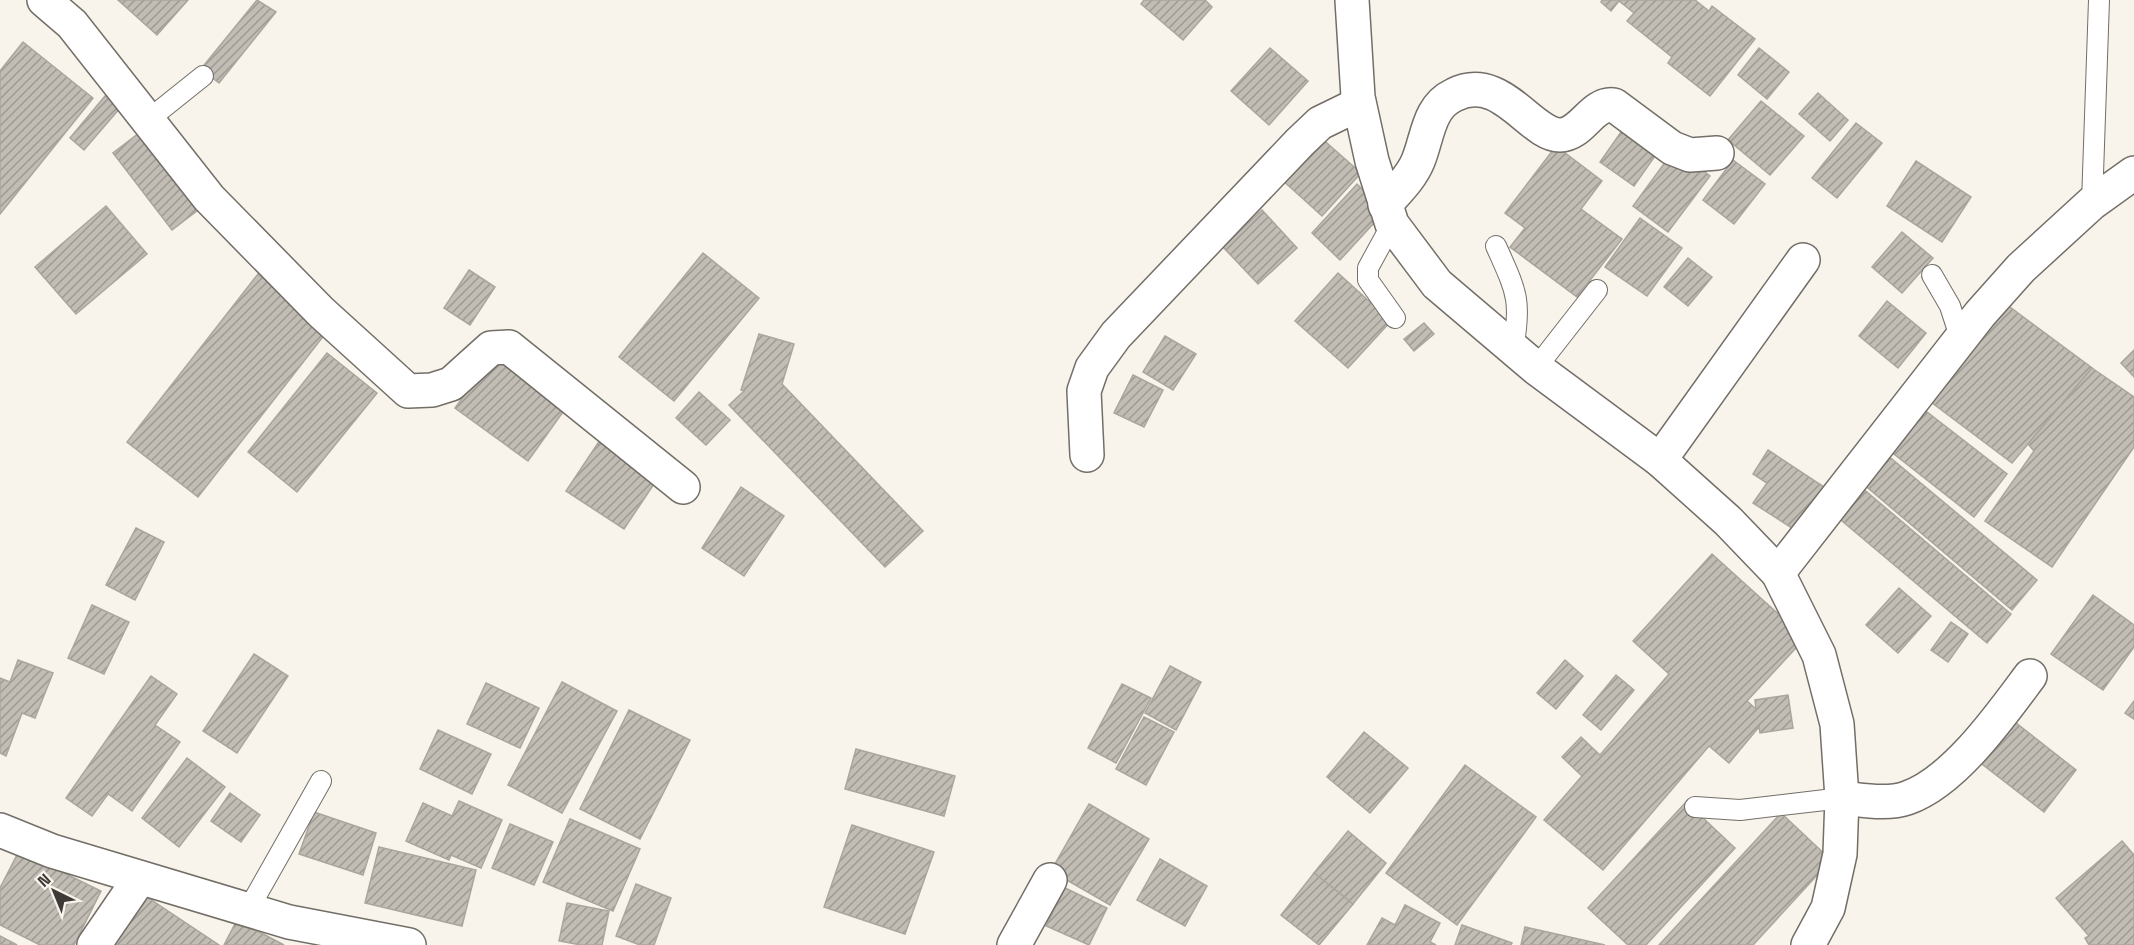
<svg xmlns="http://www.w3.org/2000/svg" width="2134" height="945" viewBox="0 0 2134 945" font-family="'Space Grotesk',sans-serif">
<defs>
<pattern id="building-hatch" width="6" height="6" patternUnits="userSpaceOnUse" patternTransform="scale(1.5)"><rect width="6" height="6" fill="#c1bcb4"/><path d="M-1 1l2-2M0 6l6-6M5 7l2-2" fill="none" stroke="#9e9a93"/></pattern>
</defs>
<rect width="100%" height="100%" fill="#f8f3eb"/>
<g fill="url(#building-hatch)" stroke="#aaa59d" stroke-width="1.5">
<path d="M118,0H188L157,35Z"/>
<path d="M257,0L276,12L219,83L201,69Z"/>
<path d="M1144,0H1205L1212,7L1183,40L1141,4Z"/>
<path d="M1602,0H1695L1709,11L1712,6L1755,39L1710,96L1668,63L1672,57L1627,21L1634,13L1619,1L1611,11L1601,2Z"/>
<path d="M23,42L93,98L0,214V71Z"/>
<path d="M1270,48L1308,81L1269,125L1231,91Z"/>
<path d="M1759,48L1789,72L1767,99L1738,75Z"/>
<path d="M1818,93L1848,120L1830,141L1799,114Z"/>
<path d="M105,96L120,108L84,150L70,138Z"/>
<path d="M1761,101L1804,136L1770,175L1728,140Z"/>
<path d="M1628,122L1662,146L1634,186L1600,162Z"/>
<path d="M1856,123L1882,143L1837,198L1812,178Z"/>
<path d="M139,133L198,210L172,230L113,153Z"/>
<path d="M1319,136L1361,173L1322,216L1280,178Z"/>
<path d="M1556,146L1602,181L1581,209L1622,239L1577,297L1510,247L1525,228L1505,213Z"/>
<path d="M1674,150L1710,176L1668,232L1633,206Z"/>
<path d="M1733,160L1765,184L1734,224L1703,200Z"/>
<path d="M1916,161L1971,197L1942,242L1887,206Z"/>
<path d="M1357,184L1385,211L1340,260L1312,233Z"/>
<path d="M106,206L147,254L76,314L35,267Z"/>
<path d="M1262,210L1297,248L1258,284L1223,247Z"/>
<path d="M1640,218L1682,248L1647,296L1605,267Z"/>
<path d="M1902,232L1933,258L1902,293L1872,267Z"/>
<path d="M703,253L759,298L674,401L619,357Z"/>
<path d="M1688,258L1712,277L1688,306L1664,287Z"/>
<path d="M469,270L495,287L470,325L444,308Z"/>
<path d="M1338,273L1391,321L1348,368L1295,321Z"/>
<path d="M258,274L329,329L198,497L127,442Z"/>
<path d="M1887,301L1926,333L1898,368L1859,336Z"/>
<path d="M2006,304L2092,368L2012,463L1931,402Z"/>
<path d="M1424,323L1434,334L1414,351L1404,339Z"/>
<path d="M759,334L794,344L782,384L923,531L885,567L729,405L744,391L741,390Z"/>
<path d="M1165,336L1196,354L1173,390L1143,372Z"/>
<path d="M2134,350V377L2121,363Z"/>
<path d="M495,352L568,405L528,461L455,408Z"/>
<path d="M327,353L377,393L297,492L248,452Z"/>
<path d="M2092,368L2134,397V447L2052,567L1985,521L2034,451L2028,444Z"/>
<path d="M1133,375L1163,390L1144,427L1114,413Z"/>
<path d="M699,392L730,420L706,445L676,418Z"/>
<path d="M1922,408L2007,474L1974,517L1889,450Z"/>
<path d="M602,437L660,475L624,529L566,491Z"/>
<path d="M1768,450L1824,487L1795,530L1753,503L1767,483L1753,474Z"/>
<path d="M1886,454L2037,580L2012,610L1862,483Z"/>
<path d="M741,487L784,516L744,576L702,548Z"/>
<path d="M1861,487L2011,614L1987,643L1836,516Z"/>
<path d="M136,528L164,542L135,600L106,585Z"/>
<path d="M1712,554L1805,638L1747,701L1756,709L1755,700L1788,695L1793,728L1760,733L1759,727L1729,763L1709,746L1603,870L1544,820L1582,776L1562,757L1581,737L1600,755L1669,674L1633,641Z"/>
<path d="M1899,588L1931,616L1898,653L1866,625Z"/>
<path d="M2093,595L2134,625V647L2103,690L2051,654Z"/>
<path d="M92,605L129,622L104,674L68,658Z"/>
<path d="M1951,622L1968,634L1948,662L1931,650Z"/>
<path d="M254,654L288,676L237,753L203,731Z"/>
<path d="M18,660L53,673L35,718L22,713L6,756L0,753V678L10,682Z"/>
<path d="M1565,660L1583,676L1556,709L1537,693Z"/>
<path d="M1170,666L1201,682L1176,730L1145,713Z"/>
<path d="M1616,675L1634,690L1601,730L1583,715Z"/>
<path d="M151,676L177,694L155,725L180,742L132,811L108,794L92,816L66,798Z"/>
<path d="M562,682L617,711L562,813L508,785Z"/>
<path d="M486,683L539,708L520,748L467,724Z"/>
<path d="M1122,684L1151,698L1116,763L1088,748Z"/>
<path d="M2134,701V719L2125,713Z"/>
<path d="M629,710L690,740L640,839L580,809Z"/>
<path d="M1144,717L1174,732L1146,785L1116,769Z"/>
<path d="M2011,719L2076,770L2044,812L1978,761Z"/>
<path d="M438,730L491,754L472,794L420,769Z"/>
<path d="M1364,732L1408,768L1370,813L1327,777Z"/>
<path d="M856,749L955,776L944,816L845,789Z"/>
<path d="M187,758L225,787L179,847L142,818Z"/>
<path d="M1465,765L1536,817L1457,925L1386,873Z"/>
<path d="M230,793L260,815L241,842L211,821Z"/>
<path d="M459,801L502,820L481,868L451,855L449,860L406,841L423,803L452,816Z"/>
<path d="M1686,802L1735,848L1646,945H1628L1588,908Z"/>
<path d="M1089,804L1149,839L1110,905L1051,871Z"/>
<path d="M314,812L376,833L363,875L299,854Z"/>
<path d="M1781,813L1831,860L1753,945H1659Z"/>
<path d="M570,819L640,849L613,911L543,882Z"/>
<path d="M510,824L553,842L534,885L492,868Z"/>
<path d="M852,825L934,852L905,934L824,907Z"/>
<path d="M1348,831L1386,863L1353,904L1314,873Z"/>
<path d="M2122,841L2134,855V945H2089L2085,938L2089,936L2056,898Z"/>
<path d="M379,847L476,870L462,926L365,903Z"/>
<path d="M19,851L101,891L74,945H40L0,925V888Z"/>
<path d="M1160,859L1207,886L1185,926L1137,900Z"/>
<path d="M1314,873L1353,904L1319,945L1281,915Z"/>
<path d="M636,884L671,898L654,945H640L616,936Z"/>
<path d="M1065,888L1107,908L1089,945L1046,926Z"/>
<path d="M147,897L219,945H101L112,930L121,936Z"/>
<path d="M567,903L609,911L602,945H581L559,941Z"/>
<path d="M1405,905L1440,923L1430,942L1436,945H1367L1382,918L1395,925Z"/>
<path d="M237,920L284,945H224Z"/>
<path d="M1462,925L1512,943L1511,945H1455Z"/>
<path d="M1525,927L1605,945H1521Z"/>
<path d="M0,936L17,945H0Z"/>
</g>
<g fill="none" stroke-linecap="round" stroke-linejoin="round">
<g stroke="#736e67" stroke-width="22">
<g id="lane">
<path d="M148,120L203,76"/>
<path d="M2092,203L2099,0"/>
<path d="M1392,224L1368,268V280L1395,318"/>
<path d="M1496,246C1516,291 1522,299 1513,349"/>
<path d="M1932,275L1950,306L1961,340"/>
<path d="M1536,368L1597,290"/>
<path d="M1695,807L1740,810L1842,798"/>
<path d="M248,910L321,781"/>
</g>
</g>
<g stroke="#736e67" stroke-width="36">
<g id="street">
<path d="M44,0L72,24L209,198L321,312L408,391L432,390L451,384L491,348L509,347L683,487"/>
<path d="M1352,0L1358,97L1372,161L1392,224L1437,284L1536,368L1660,460L1728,521L1778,573L1819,655L1837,724L1842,798L1840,854L1828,908L1808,945"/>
<path d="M1385,205C1397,191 1411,178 1418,161C1428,137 1428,107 1454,95C1501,71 1530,135 1560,135C1582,135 1592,102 1614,105L1672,148L1690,155L1717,153"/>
<path d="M1087,455L1084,391L1092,368L1116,335L1300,142L1320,123L1359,104"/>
<path d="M1660,460L1803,260"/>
<path d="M1778,573L1980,314L2021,268L2092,203L2134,173"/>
<path d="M1842,798C1863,800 1887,805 1907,798C1954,782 2001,715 2030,676"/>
<path d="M94,945L140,878"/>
<path d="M1014,945L1050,880"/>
</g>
</g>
<g stroke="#736e67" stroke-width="36">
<path id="secondary" d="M0,830L52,851L289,922L409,945"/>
</g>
<use href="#lane" stroke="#fff" stroke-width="20"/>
<use href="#street" stroke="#fff" stroke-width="33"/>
<use href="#secondary" stroke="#fff" stroke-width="33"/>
</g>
<g transform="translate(54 891) rotate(317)" stroke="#f8f3eb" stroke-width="4.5" paint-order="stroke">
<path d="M0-4.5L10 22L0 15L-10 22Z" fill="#3d3a37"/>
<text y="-9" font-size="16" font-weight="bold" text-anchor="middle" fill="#3d3a37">N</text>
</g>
</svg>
